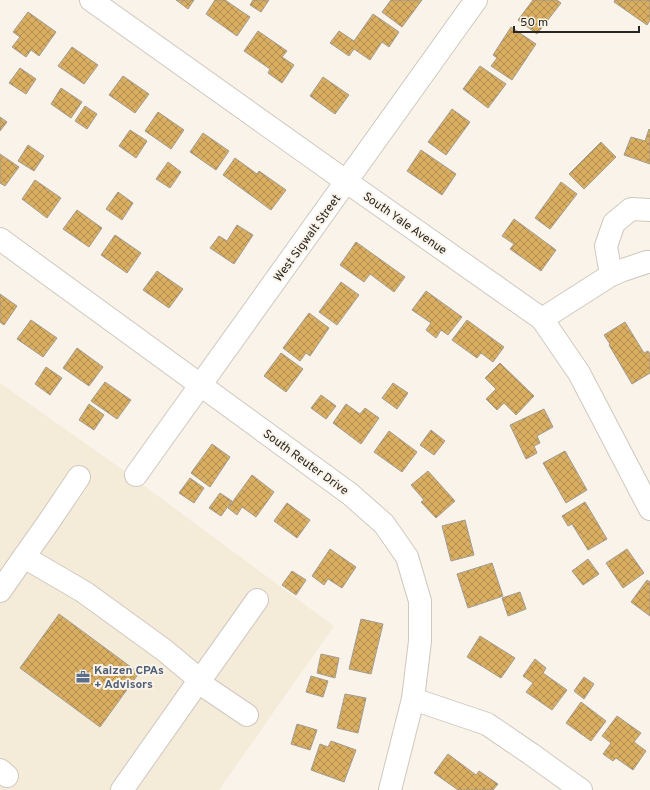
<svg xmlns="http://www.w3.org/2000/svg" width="650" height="790" viewBox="0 0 650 790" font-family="Overpass,sans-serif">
<defs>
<pattern id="building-cross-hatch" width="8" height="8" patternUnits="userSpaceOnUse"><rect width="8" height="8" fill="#d9ae61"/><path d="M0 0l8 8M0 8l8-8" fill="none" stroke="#b08d50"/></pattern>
</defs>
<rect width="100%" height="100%" fill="#faf3e9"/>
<path fill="#f5ebd9" d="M0,383L116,465L334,626L219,790H0Z"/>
<g fill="url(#building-cross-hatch)" stroke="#a29c92">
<path d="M176,0H194L188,9Z"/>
<path d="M215,0H225L250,17L237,36L206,14Z"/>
<path d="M253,0H269L261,12L250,5Z"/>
<path d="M391,0H422L402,27L382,12Z"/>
<path d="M533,0H557L561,3L537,34L518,20Z"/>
<path d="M615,0H650V20L647,25L614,2Z"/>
<path d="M28,12L56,32L39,56L31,50L26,57L12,47L20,37L13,32Z"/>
<path d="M373,14L399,32L389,47L382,42L370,60L354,49L349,56L330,43L339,31L354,41Z"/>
<path d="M511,27L536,44L512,80L491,66L497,58L493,55Z"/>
<path d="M258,31L287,51L282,57L294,65L282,83L268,73L270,69L244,51Z"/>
<path d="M72,47L98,65L84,84L58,66Z"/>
<path d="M480,66L506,84L488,108L463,89Z"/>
<path d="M20,68L36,79L26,94L9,83Z"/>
<path d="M123,76L149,94L135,113L109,95Z"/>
<path d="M323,77L349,95L335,114L310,96Z"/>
<path d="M61,88L82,102L71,118L51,104Z"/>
<path d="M85,106L97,114L87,129L75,121Z"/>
<path d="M452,109L470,122L446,155L428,142Z"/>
<path d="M158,112L184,130L171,149L145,131Z"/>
<path d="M0,117L7,122L0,131Z"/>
<path d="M649,129L650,130V164L624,155L631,137L645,141Z"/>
<path d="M130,130L147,141L136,158L119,146Z"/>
<path d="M203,133L229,151L216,170L190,152Z"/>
<path d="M601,142L616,157L584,189L569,174Z"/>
<path d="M28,145L44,156L34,171L18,161Z"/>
<path d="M421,150L456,174L442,195L407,171Z"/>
<path d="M0,154L19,167L5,186L0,183Z"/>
<path d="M235,158L257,174L259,171L286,190L271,210L223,175Z"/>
<path d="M168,162L181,172L170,188L156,179Z"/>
<path d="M35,180L61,198L47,218L22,199Z"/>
<path d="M561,182L577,194L550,229L535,218Z"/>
<path d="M118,192L133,203L122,220L106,209Z"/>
<path d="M77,210L102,228L89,247L63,229Z"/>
<path d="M514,219L556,250L541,271L510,249L514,244L502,236Z"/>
<path d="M237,225L253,235L234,264L210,248L219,236L227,241Z"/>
<path d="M115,235L141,253L127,273L101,255Z"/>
<path d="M356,242L405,277L394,292L370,274L364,282L340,265Z"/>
<path d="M157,271L183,289L169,308L143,290Z"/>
<path d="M341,282L359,295L337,325L319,312Z"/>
<path d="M426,291L462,317L448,335L441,330L436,338L426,330L431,323L412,310Z"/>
<path d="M0,294L17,306L4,325L0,322Z"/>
<path d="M309,313L329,328L310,356L306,353L300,361L283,348Z"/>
<path d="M31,320L57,338L43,357L17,339Z"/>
<path d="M467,320L504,347L493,362L481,353L477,358L452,340Z"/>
<path d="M625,322L644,353L648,351L650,354V373L632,384L609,345L610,344L604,335Z"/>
<path d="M77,348L103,367L89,386L63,368Z"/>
<path d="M281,353L303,369L286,392L264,376Z"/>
<path d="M500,363L534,396L516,415L504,403L497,410L486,399L496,389L485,378Z"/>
<path d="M46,367L62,378L50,395L35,384Z"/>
<path d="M105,382L131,400L117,419L91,401Z"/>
<path d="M393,383L408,393L397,409L382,398Z"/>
<path d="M321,395L336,406L326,419L311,408Z"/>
<path d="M89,404L104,415L94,430L79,420Z"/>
<path d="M346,404L360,414L365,408L379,418L361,444L333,423Z"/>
<path d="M544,409L553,427L537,436L540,443L534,446L537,453L526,459L510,425Z"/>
<path d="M431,430L445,441L434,455L420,445Z"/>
<path d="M389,431L417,452L402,472L374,452Z"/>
<path d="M212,444L230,457L210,487L191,473Z"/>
<path d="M565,451L587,490L566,503L543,463Z"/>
<path d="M428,471L455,501L436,518L421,502L424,500L411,485Z"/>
<path d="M252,475L274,492L256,517L242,507L237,515L228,508Z"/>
<path d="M190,478L204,488L194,503L179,493Z"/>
<path d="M220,493L232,501L221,516L209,508Z"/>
<path d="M585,502L607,539L588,550L572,524L568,526L562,516Z"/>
<path d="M287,503L310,520L297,538L274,521Z"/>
<path d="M465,520L474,555L451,561L442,526Z"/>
<path d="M330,549L356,567L342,588L328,579L324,585L312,576Z"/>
<path d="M627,549L644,573L623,588L606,563Z"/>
<path d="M588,559L599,574L583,585L572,571Z"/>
<path d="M492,563L503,596L468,608L457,574Z"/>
<path d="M292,571L306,580L296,595L282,585Z"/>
<path d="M647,580L650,582V616L631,602Z"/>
<path d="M520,592L526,609L508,616L502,598Z"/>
<path d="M59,614L139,673L100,727L20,668Z"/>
<path d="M361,619L383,624L371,674L349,669Z"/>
<path d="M480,636L515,658L501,678L467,657Z"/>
<path d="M321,654L339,658L335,678L317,673Z"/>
<path d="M535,659L546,668L543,673L567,690L552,710L526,692L533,683L523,676Z"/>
<path d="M311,676L328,681L323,697L306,692Z"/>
<path d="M584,677L594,684L584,699L574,691Z"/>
<path d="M345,694L366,698L358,733L337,728Z"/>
<path d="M581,702L606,721L591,741L566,723Z"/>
<path d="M617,716L641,733L634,742L646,751L633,770L616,758L613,761L603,754L611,743L602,736Z"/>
<path d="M297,724L317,730L310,750L291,744Z"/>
<path d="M331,741L356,750L344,782L311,770L320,744L328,747Z"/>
<path d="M448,754L476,775L479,771L498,784L493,790H458L434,773Z"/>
</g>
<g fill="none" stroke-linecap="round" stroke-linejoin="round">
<g stroke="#cfc8be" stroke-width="24">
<g id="minor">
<path d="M91,0L347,182L542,319L579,373L650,509"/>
<path d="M0,239L350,494L384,524L407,557L420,601V641L413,699L390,790"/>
<path d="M611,275L606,246L614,223L631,209L650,210"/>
<path d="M542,319L611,275L623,270L647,262H650"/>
<path d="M136,475L476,0"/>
<path d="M24,557L84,592L164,650L200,680"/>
<path d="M0,591L50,520L79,477"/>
<path d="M198,682L247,715"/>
<path d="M413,699L487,724L531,754L581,790"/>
<path d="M0,770L7,776"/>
<path d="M122,790L198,682L206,672L257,600"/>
</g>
</g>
<use href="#minor" stroke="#fff" stroke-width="22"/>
</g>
<defs>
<g id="office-bare" transform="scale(1.08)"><path d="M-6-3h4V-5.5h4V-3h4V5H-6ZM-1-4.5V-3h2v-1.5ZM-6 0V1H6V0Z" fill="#5c6f8a" stroke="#faf3e9" stroke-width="2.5" paint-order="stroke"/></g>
</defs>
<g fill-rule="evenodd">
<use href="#office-bare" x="83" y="677"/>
</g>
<g text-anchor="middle" stroke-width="4" stroke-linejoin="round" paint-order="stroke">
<g font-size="12" fill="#282622" stroke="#faf3e9">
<text transform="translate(405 223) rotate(35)" y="4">South Yale Avenue</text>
<text transform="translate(307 238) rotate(-54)" y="4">West Sigwalt Street</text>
<text transform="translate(306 462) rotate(36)" y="4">South Reuter Drive</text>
</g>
<g font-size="12" font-weight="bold" fill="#4e5e75" stroke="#faf3e9" text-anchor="start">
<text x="94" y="674">Kaizen CPAs<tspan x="94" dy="14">+ Advisors</tspan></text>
</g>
</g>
<path d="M514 26v6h125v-6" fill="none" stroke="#282622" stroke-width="2"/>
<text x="520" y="26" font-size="12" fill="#282622" stroke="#faf3e9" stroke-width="3" paint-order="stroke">50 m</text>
</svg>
